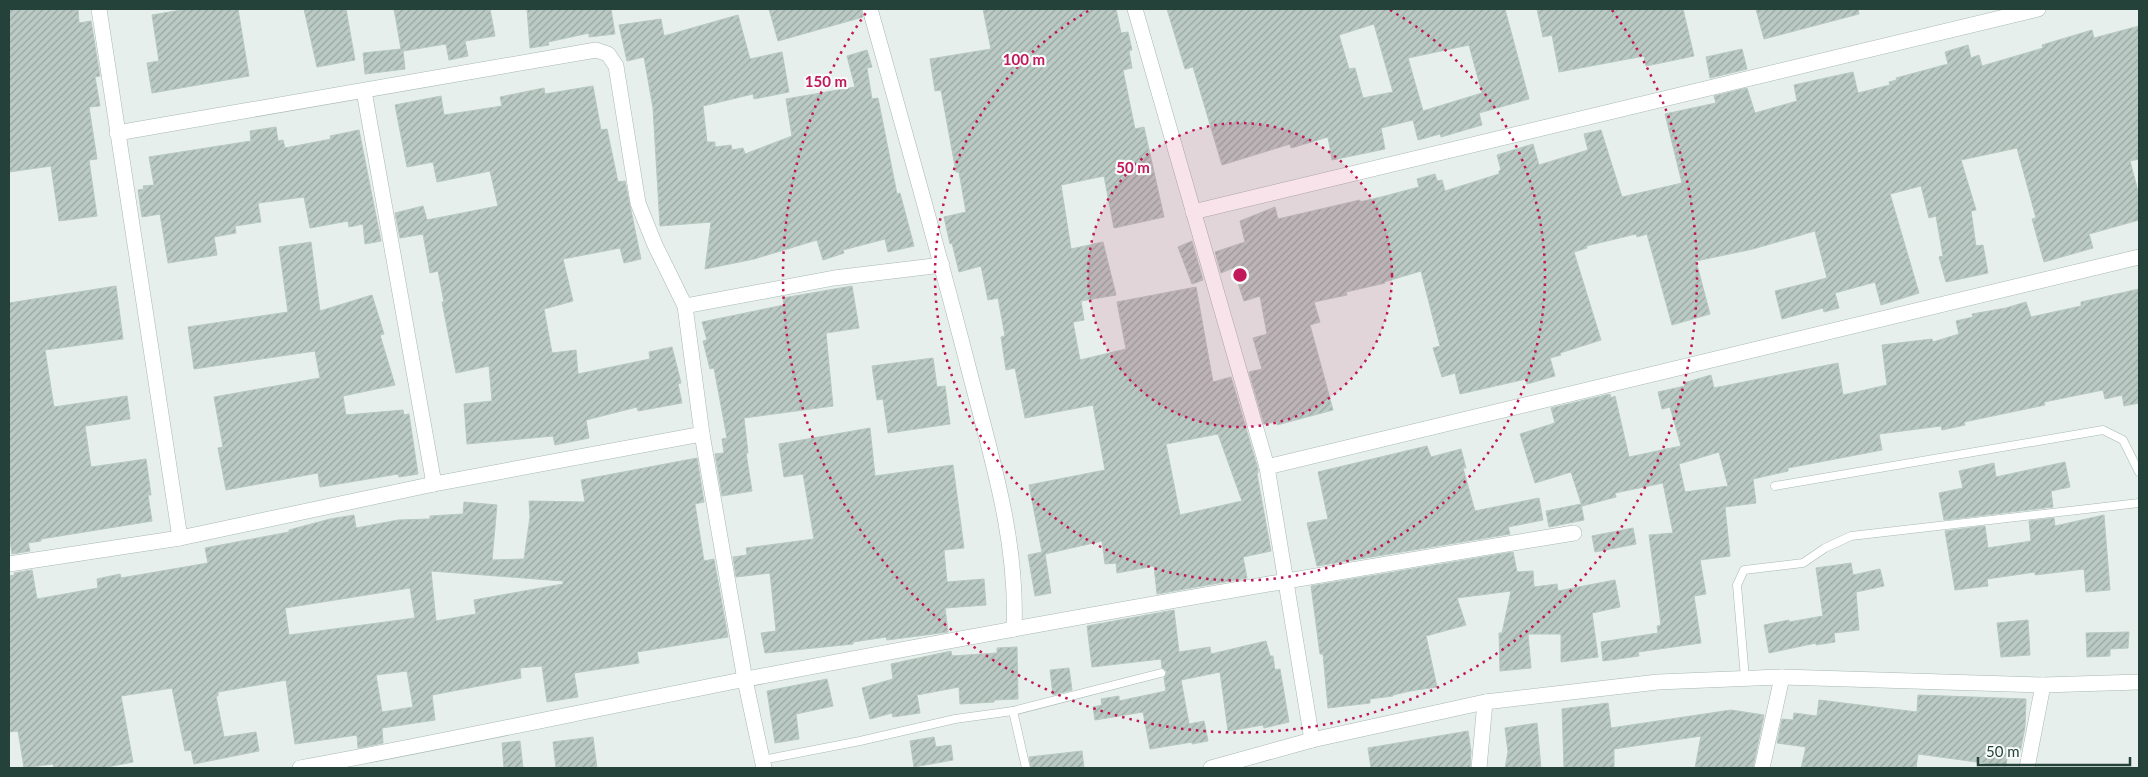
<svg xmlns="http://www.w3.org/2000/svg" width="2148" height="777" viewBox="0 0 2148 777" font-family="Lato,sans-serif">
<defs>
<pattern id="building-hatch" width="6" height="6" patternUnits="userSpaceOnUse" patternTransform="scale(1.25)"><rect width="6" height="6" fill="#bbcac4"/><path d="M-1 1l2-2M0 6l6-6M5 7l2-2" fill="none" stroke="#98a6a0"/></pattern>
</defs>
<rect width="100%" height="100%" fill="#e6efeb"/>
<g fill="url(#building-hatch)" stroke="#b8c9c2" fill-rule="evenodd">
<path d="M9,9H78L79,23L91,21L100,76L95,77L100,106L89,107L97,159L89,160L97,216L59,221L51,166L9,172Z"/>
<path d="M187,9H238L249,76L152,93L147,63L159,61L152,15Z"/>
<path d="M304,9H346L355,60L317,67Z"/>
<path d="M394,9H490L495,36L465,41L468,56L449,60L446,44L403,51L405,69L365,74L363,53L401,49Z"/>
<path d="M527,9H611L615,34L589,37V33L548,42L549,45L530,48Z"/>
<path d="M769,9H861L863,17L778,41Z"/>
<path d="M983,9H1116L1121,33L1128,32L1132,50L1129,51L1132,68L1123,70L1135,129L1144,127L1164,217L1114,228L1104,176L1061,185L1071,249L1103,242L1116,295L1081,301L1084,320L1073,322L1080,360L1126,349L1117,302L1196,287L1213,382L1231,377L1258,469V473L1257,474L1271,551L1243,557L1247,578L1157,594L1154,566L1117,573L1116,563L1105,564L1102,541L1045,554L1051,593L1035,596L1028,555L1042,552L1029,485L1105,470L1093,405L1025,418L1015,368L1006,370L1001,337L1005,336L998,298L988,300L981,266L959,272L952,243L950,244L944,217L966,212L959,172H956L941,90L935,91L930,59L991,49ZM1218,434L1242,501L1180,515L1166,444Z"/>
<path d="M1167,9H1505L1529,99L1479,113L1482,125L1441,137L1440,134L1418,140L1413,120L1381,128L1385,149L1332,160L1328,137L1291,148L1290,144L1222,165L1193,67L1185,69ZM1374,24L1393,92L1363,98L1355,68L1349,69L1339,35ZM1469,45L1482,93L1423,111L1408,58Z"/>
<path d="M1537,9H1683L1694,56L1646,66L1644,56L1559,72L1552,35L1543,37Z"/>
<path d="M1756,9H1858L1859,14L1764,39Z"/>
<path d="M738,15L750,59L782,52L789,92L754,99L753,94L703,106L707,142H715V147L731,145L732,150L743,148L745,154L792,136L786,99L855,87L847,56L867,50L872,67L867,68L872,99L878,98L897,194L900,193L914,246L888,252L885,239L843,250L844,253L823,260L817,240L754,259L705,269L711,222L660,226L653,108L644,57L627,61L619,25L661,19L664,36Z"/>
<path d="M2139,26V159L2130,161L2139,195V220L2089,234L2093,248L2044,262L2032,219L2036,218L2017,148L1961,160L1976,210L1971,211L1976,246L1983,245L1988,273L1946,282L1939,257L1943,256L1936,216L1929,218L1921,186L1890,194L1919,293L1881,305L1875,282L1835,293L1839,308L1824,312L1823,308L1782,319L1775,291L1827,278L1815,231L1753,249L1696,261L1710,314L1672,325L1647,234L1637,237L1636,234L1586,246L1587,248L1574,252L1601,340L1560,353L1561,355L1550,358L1555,376L1527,384L1526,379L1460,394L1455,373L1442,377L1433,348L1440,346L1421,271L1384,282L1385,283L1346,292L1347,295L1314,302L1320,322L1310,325L1333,410L1277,425L1276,421L1264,424L1249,372L1262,369L1253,338L1267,334L1260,296L1244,301L1233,268L1221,273L1215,252L1245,242L1240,221L1275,207L1278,219L1360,200V202L1385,196L1419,187L1417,179L1435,174L1437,181L1442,180L1445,191L1499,174V171L1501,170L1497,155L1533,144L1539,165L1588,150L1584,134L1601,130L1622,197L1682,183L1665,114L1716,103L1714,96L1747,88L1755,113L1797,101L1794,85L1853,72L1858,93L1890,85L1889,82L1897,80L1896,78L1948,64L1945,52L1968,45L1971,58L1979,55L1982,66L2043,48L2042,45L2092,30L2094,38Z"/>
<path d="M1742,49L1747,69L1710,78L1706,57Z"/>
<path d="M593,86L601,130L607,129L618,182L625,181L641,259L624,263L620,248L563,259L573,301L544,309L552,353L576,350L578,374L650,359L649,352L672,347L681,383L678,384L682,403L638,411L637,407L586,420L589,438L555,445L553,436L467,444L464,404L492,401L489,366L456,373L442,302H444L438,271L430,273L423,234L400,238L395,213L423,206L427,220L498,206L490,171L437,182L433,162L407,167L395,105L441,96L444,115L502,106L500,97L544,88L545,94Z"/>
<path d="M276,127L278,141L283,140L285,148L331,139L330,136L359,130L381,241L365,244L363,224L349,227L348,221L310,228L304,197L258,203L261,222L235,226L236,233L214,237L217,255L168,263L160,214L142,217L138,190L144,189L143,186L154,185L149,157L251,141L250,131Z"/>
<path d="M1192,241L1203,280L1192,284L1178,247Z"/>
<path d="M311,242L320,311L372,295L384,334L380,335L395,385L343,396L346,415L403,410L404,415L409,414L418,474L399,477L398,474L320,487L318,473L226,490L218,448L223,447L214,397L320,378L315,351L194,369L188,327L288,312L279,247Z"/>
<path d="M116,286L123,339L45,350L54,407L127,396L130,419L85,426L91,467L146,459L151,495H148L152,521L41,539V541L28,543L30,551L12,554L9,534V303Z"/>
<path d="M852,286L859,328L826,333L833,406L744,418L748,453H746L752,491L722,496L715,454L724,453L722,439L727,438L714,368L710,369L703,341L707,340L702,322L784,305L783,298Z"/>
<path d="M2139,289V403L2124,406L2122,395L2105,399L2103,390L2044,402L2045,405L1964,422L1965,425L1942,430L1941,426L1879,434L1882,450L1788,468V471L1753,479L1756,503L1725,507L1730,556L1700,560L1706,594L1694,596L1701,643L1638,652L1639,656L1603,661L1601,642L1658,633L1657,626L1661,625L1649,535L1673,533L1663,483L1615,493L1616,497L1582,506L1571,472L1535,483L1520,434L1555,423L1551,408L1610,394L1611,398L1615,396L1629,457L1681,446L1670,407L1662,409L1658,392L1685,386L1684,383L1711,375L1714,388L1838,363L1843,395L1887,385L1882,345L1932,339L1933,342L1959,334L1956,321L1973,317L1972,314L2006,308L2026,302L2031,317L2081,306V302ZM1719,452L1728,486L1685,492L1679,464Z"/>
<path d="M933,358L937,387L945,386L950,424L888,433L883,399L877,400L872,366Z"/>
<path d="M870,428L875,476L953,465L964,548L944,550L947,582L984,579L986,605L945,608L948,632L887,640L886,637L853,642V644L765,653L761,633L776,631L770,573L736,577L733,557L747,555L746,548L814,539L803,474L784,477L779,444Z"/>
<path d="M1427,446L1431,457L1461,449L1466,468H1463L1475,511L1539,498L1543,520L1508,527L1510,534L1317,566L1307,523L1328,519L1318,472Z"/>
<path d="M697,458L704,502L695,504L704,561L714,559L728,637L637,652L639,663L574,673L578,697L547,702L542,666L520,668L521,678L432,695L435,720L382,728L383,743L358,748L357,735L295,744L286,680L218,692V696H216L224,737L256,732L259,751L194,764L191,750L185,751L172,688L121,696L133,762L102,768H54L53,764L24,768L18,731L9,732V576L15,575L14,573L32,570L37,599L98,588L97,579L120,574L121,578L208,563L205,548L289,532V530L330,519L354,515L356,528L398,520L430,519V516L463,514L464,502L497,505L492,560L524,559L530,517L529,501L585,502L581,480ZM431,571L563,581V584L474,600L476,614L436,621ZM410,588L415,618L289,635L285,608ZM407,671L413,707L382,712L376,675Z"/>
<path d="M2065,462L2070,487L2051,491L2053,507L1944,520L1939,493L1963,488L1959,471L1994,463L1996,477Z"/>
<path d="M1581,504L1584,520L1549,527L1546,511Z"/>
<path d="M2104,515L2110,590L2086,592L2084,569L2035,575V572L1987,579L1988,586L1955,590L1945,531L1985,526L1988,548L2031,541L2029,521L2054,518L2055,526Z"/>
<path d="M1633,528L1636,544L1595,552L1592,536Z"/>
<path d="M1513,552L1517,572L1533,571L1534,587L1557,584L1558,591L1615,580L1620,607L1592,613L1598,657L1561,662V634H1528L1531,668L1500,671L1499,633H1502L1511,591L1457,598L1466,625L1426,636L1437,687L1410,691L1393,695V696L1370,699V703L1328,708L1323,654H1320L1311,586Z"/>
<path d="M1851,563L1853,575L1880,569L1884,586L1856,592L1859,630L1834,633L1835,642L1816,645V643L1769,653L1764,625L1789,620V622L1823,616L1816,568Z"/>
<path d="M1174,610L1179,652L1210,647L1211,654L1266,641L1270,656H1273L1275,670L1280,669L1289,722L1264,728L1263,725L1228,731L1220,672L1181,680L1189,724L1204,721L1208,741L1192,744V742L1150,749L1143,712L1095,720L1093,707L1102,705L1101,699L1119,696V701L1166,691L1164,678L1167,672L1162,668L1161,659L1092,667L1087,626Z"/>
<path d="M2028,620L2030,655L2001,657L1997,623Z"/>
<path d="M2129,632L2128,648L2110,649V656L2087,657L2086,633Z"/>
<path d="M1017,647L1018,699L994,700V702L960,704L959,687L917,695L920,713L893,717L892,713L870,719L862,688L893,679L891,664L951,651L952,656L997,653V648Z"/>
<path d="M1069,668L1072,690L1053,695L1050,670Z"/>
<path d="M827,679L833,706L796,714L799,739L775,743L767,691Z"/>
<path d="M1918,695L2026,699L2025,727L2020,753L2008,752L2006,766L1918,754L1916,768H1801L1806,747L1777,743L1782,719L1793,720L1794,713L1817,716L1819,700L1917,712Z"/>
<path d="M1608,703L1611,728L1731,710L1764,715L1753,768H1695L1701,736L1614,749V768H1564L1562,709Z"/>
<path d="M1537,723L1541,768H1505L1508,752L1505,728Z"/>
<path d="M1468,731L1471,751L1470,768H1371L1368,748Z"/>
<path d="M593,737L597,768H556L553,742Z"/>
<path d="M934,737L936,747L951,745L953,760L914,767L910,741Z"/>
<path d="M520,741L523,768H504L502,743Z"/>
<path d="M1082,751L1084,768H1031L1029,757Z"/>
</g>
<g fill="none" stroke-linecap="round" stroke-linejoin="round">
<g stroke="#a8b8b2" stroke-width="9">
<g id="lane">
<path d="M1775,486L2103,430L2123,440L2139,472"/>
<path d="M1745,678L1737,585L1744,570L1803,563L1825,548L1851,536L2139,503"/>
<path d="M1013,711L1026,768"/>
<path d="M762,760L860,741L955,719L1013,711L1161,673"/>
</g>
</g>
<g stroke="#a8b8b2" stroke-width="16">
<g id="street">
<path d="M99,9L180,538"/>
<path d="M870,9C904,129 938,249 969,370C991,456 1018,540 1014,629"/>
<path d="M1135,9L1267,467L1312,740"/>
<path d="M364,91L434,484"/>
<path d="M117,133L596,50L608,54L616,66L638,203L655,245L685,306L702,434L745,680L764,768"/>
<path d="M1193,212L2038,9"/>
<path d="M685,306L834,278L942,265"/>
<path d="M1267,467L2139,257"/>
<path d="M9,564L180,538L434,484L702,434"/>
<path d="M300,768C449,741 598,708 747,679C1022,626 1297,578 1574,533"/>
<path d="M1211,768L1312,740L1485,702L1658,682L1782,677L2043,685L2139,682"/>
<path d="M1479,768L1485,702"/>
<path d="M1762,768L1782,677"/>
<path d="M2027,768L2043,685"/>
</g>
</g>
<use href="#lane" stroke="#fff" stroke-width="8"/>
<use href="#street" stroke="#fff" stroke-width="15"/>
</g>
<circle cx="1240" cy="275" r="152" fill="#c2185b" fill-opacity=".12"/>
<g fill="none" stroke="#c2185b" stroke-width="2.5" stroke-dasharray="2.5 5">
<circle cx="1240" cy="275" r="152"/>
<path d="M1390 10A305 305 0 1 1 1090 10"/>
<path d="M1612 10A457 457 0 1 1 868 10"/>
</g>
<circle cx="1240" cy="275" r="8" fill="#c2185b" stroke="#f7fbf9" stroke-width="2.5"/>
<g font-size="15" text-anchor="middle" font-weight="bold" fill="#c2185b" stroke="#f7fbf9" stroke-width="4.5" stroke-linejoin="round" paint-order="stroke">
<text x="1024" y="65">100 m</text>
<text x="826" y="87">150 m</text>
<text x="1133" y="173">50 m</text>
</g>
<rect width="2148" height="777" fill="none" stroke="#24423a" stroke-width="20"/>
<path d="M1978 757v8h152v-8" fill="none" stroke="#24423a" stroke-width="2.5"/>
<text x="1986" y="757" font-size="15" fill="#24423a" stroke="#f7fbf9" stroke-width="4" paint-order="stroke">50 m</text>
</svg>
